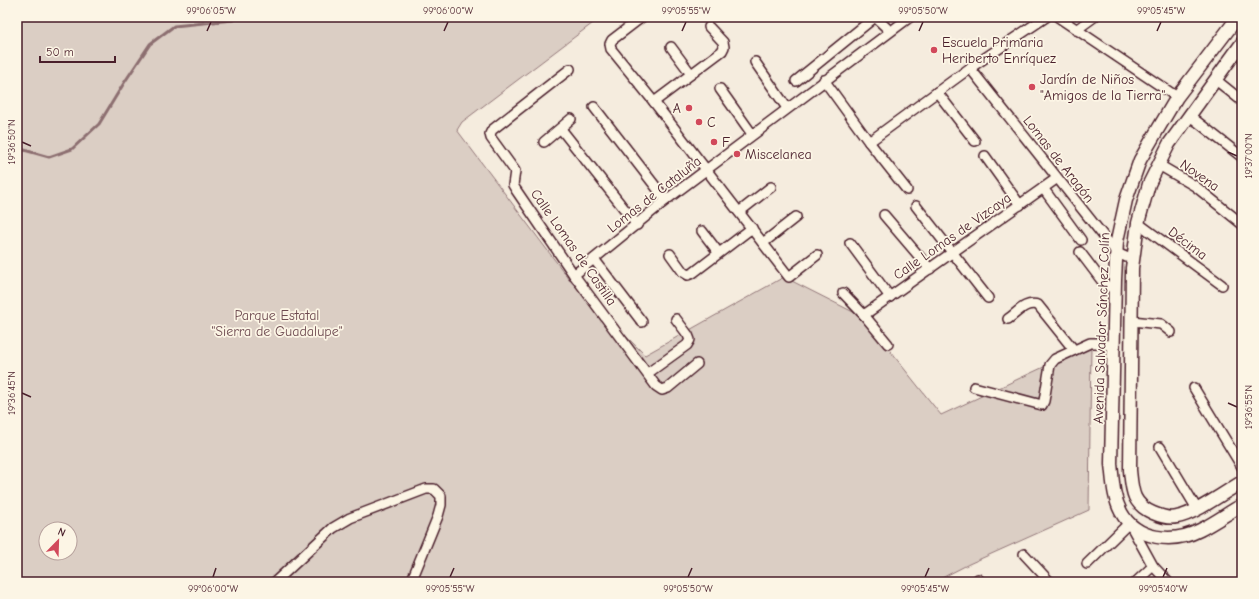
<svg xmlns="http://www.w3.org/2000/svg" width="1259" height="599" viewBox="0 0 1259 599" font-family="'Comic Neue',sans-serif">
<rect width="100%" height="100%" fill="#f5ecde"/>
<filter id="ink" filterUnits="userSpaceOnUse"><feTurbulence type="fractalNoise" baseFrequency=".025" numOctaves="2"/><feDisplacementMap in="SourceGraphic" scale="8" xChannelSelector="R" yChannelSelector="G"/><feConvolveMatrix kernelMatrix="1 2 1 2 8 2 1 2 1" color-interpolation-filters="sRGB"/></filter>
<g filter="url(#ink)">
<path fill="#dbcec4" stroke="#927678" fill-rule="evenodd" d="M17,17H601L462,122L457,130L572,283L645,355L784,277L863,317L941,415L1091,345L1089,510L969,564L934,582H17ZM46,529H70V553H46Z"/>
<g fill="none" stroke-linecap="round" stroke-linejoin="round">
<path stroke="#8c6e70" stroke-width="3" d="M17,148L49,157L72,149L99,124L124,83L150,44L174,26L233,20L236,17"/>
<g stroke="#4a1f2b" stroke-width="12">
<g id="minor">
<path d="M642,17L612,40L610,44L611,49L654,102L789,277L817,255"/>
<path d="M875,17L890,31"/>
<path d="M1058,17L1177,97"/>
<path d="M1076,30L1094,17"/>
<path d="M671,47L691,74"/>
<path d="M755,62L787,108"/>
<path d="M970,68L1117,253L1133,260"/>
<path d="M570,69L492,130L490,134L491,138L515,171L513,185L516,190L574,275L656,386L662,390L668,388L697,364"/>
<path d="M824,80L869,142L907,190"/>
<path d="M1216,80L1242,101"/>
<path d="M796,81L875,17"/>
<path d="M720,89L752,134"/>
<path d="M937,92L975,141"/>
<path d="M654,102L722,51L724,47L723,42L709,27"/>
<path d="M594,107L666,200"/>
<path d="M1190,116L1242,157"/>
<path d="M561,129L637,225"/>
<path d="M544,142L571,119"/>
<path d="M869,142L970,68L1046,17"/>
<path d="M985,156L1020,205"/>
<path d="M1159,165L1195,186L1242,224"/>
<path d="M1043,188L1081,240"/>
<path d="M916,206L988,298"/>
<path d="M739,212L771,187"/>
<path d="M884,215L930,269"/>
<path d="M1138,223L1222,285"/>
<path d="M702,231L718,252"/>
<path d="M763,243L796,217"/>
<path d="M850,243L890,297"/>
<path d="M1080,252L1105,285L1115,289"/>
<path d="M670,254L683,272L688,275L693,273L752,228"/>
<path d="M594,259L642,322"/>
<path d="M574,275L666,200L910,17"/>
<path d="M843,293L864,315L888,344"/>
<path d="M864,315L1056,179"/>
<path d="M1008,319C1018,312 1026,301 1038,305L1074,350"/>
<path d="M1132,321L1161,324L1171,332"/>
<path d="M648,373L687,345L690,340L688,335L676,319"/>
<path d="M974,387L1042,405L1044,401L1050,365L1055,359L1090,343H1096L1114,346"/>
<path d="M1194,388L1242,467"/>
<path d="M1160,447L1197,509"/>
<path d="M1131,526L1153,566L1168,582"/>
<path d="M1024,554L1050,582"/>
<path d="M1087,564L1129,523"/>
<path d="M978,579L981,582"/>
<path d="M275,582L333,528L350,518L426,489H434L441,496V505L438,516L411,582"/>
<path d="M1136,582L1153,566"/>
</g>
</g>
<g stroke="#4a1f2b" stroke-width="15">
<g id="tertiary">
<path d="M1238,17L1177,97L1158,129L1140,160L1126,200L1117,241L1115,280L1111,464C1113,480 1113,497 1121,512C1136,540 1173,544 1200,530C1214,523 1228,513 1242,505"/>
<path d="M1242,43L1169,144L1149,184L1138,223L1132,268L1130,470C1132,490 1132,504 1153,513C1160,516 1169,519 1177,517C1195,514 1225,492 1242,482"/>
</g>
</g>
<use href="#minor" stroke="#fcf5e5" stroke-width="9"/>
<use href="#tertiary" stroke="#fcf5e5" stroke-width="12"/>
</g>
</g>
<path fill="none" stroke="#4a1f2b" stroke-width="1.5" d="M207,31L211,22M444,31L448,22M682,31L686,22M919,31L923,22M1157,31L1161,22M22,142L31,146M1228,152L1237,156M22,393L31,397M1228,403L1237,407M213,577L216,568M450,577L454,568M688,577L692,568M925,577L929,568M1163,577L1167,568"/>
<g fill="#d1495b" stroke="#fcf5e5" stroke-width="1.5">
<circle cx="934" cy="50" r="4"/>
<circle cx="1032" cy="87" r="4"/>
<circle cx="689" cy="108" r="4"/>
<circle cx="699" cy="122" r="4"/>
<circle cx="714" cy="142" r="4"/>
<circle cx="737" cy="154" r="4"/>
</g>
<g text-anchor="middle" stroke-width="3.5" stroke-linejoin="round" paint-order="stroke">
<g font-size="14" fill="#4a1f2b" stroke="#fcf5e5" text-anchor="start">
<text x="942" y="47">Escuela Primaria<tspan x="942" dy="16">Heriberto Enríquez</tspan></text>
<text x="1040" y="84">Jardín de Niños<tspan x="1040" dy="16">"Amigos de la Tierra"</tspan></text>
<text x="681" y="113" text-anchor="end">A</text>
<text x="707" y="127">C</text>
<text x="722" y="147">F</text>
<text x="745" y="159">Miscelanea</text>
</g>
<g font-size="14" fill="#4a1f2b" stroke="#fcf5e5">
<text transform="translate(1059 159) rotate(52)" y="5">Lomas de Aragón</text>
<text transform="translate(1200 175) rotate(35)" y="5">Novena</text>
<text transform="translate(654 194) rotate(-38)" y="5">Lomas de Cataluña</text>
<text transform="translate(952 236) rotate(-35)" y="5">Calle Lomas de Vizcaya</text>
<text transform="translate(1188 243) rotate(37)" y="5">Décima</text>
<text transform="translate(574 247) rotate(55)" y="5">Calle Lomas de Castilla</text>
<text transform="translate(1101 328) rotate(-88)" y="5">Avenida Salvador Sánchez Colín</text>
</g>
<g font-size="14" fill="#6e4b51" stroke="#fcf5e5">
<text x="277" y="320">Parque Estatal<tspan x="277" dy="16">"Sierra de Guadalupe"</tspan></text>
</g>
</g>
<rect width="1259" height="599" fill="none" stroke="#fcf5e5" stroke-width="44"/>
<g transform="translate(58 541) rotate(23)"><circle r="19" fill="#fcf5e5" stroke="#b59f9b"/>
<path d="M0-3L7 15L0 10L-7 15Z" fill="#d1495b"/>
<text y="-6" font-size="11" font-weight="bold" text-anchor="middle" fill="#4a1f2b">N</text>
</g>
<path d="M40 56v6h75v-6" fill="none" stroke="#4a1f2b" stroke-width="2"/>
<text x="46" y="56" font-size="12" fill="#4a1f2b" stroke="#fcf5e5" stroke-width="3" paint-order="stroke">50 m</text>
<rect x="22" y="22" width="1215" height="555" fill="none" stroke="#4a1f2b" stroke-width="1.5"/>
<g font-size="10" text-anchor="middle" fill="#4a1f2b">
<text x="211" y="14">99°06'05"W</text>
<text x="448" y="14">99°06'00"W</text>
<text x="686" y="14">99°05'55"W</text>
<text x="923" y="14">99°05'50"W</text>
<text x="1161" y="14">99°05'45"W</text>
<text transform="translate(11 142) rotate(-90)" y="4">19°36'50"N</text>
<text transform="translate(1248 156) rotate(-90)" y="4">19°37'00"N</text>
<text transform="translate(11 393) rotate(-90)" y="4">19°36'45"N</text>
<text transform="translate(1248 407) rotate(-90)" y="4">19°36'55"N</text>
<text x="213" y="592">99°06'00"W</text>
<text x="450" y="592">99°05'55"W</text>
<text x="688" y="592">99°05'50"W</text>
<text x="925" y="592">99°05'45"W</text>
<text x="1163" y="592">99°05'40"W</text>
</g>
</svg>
